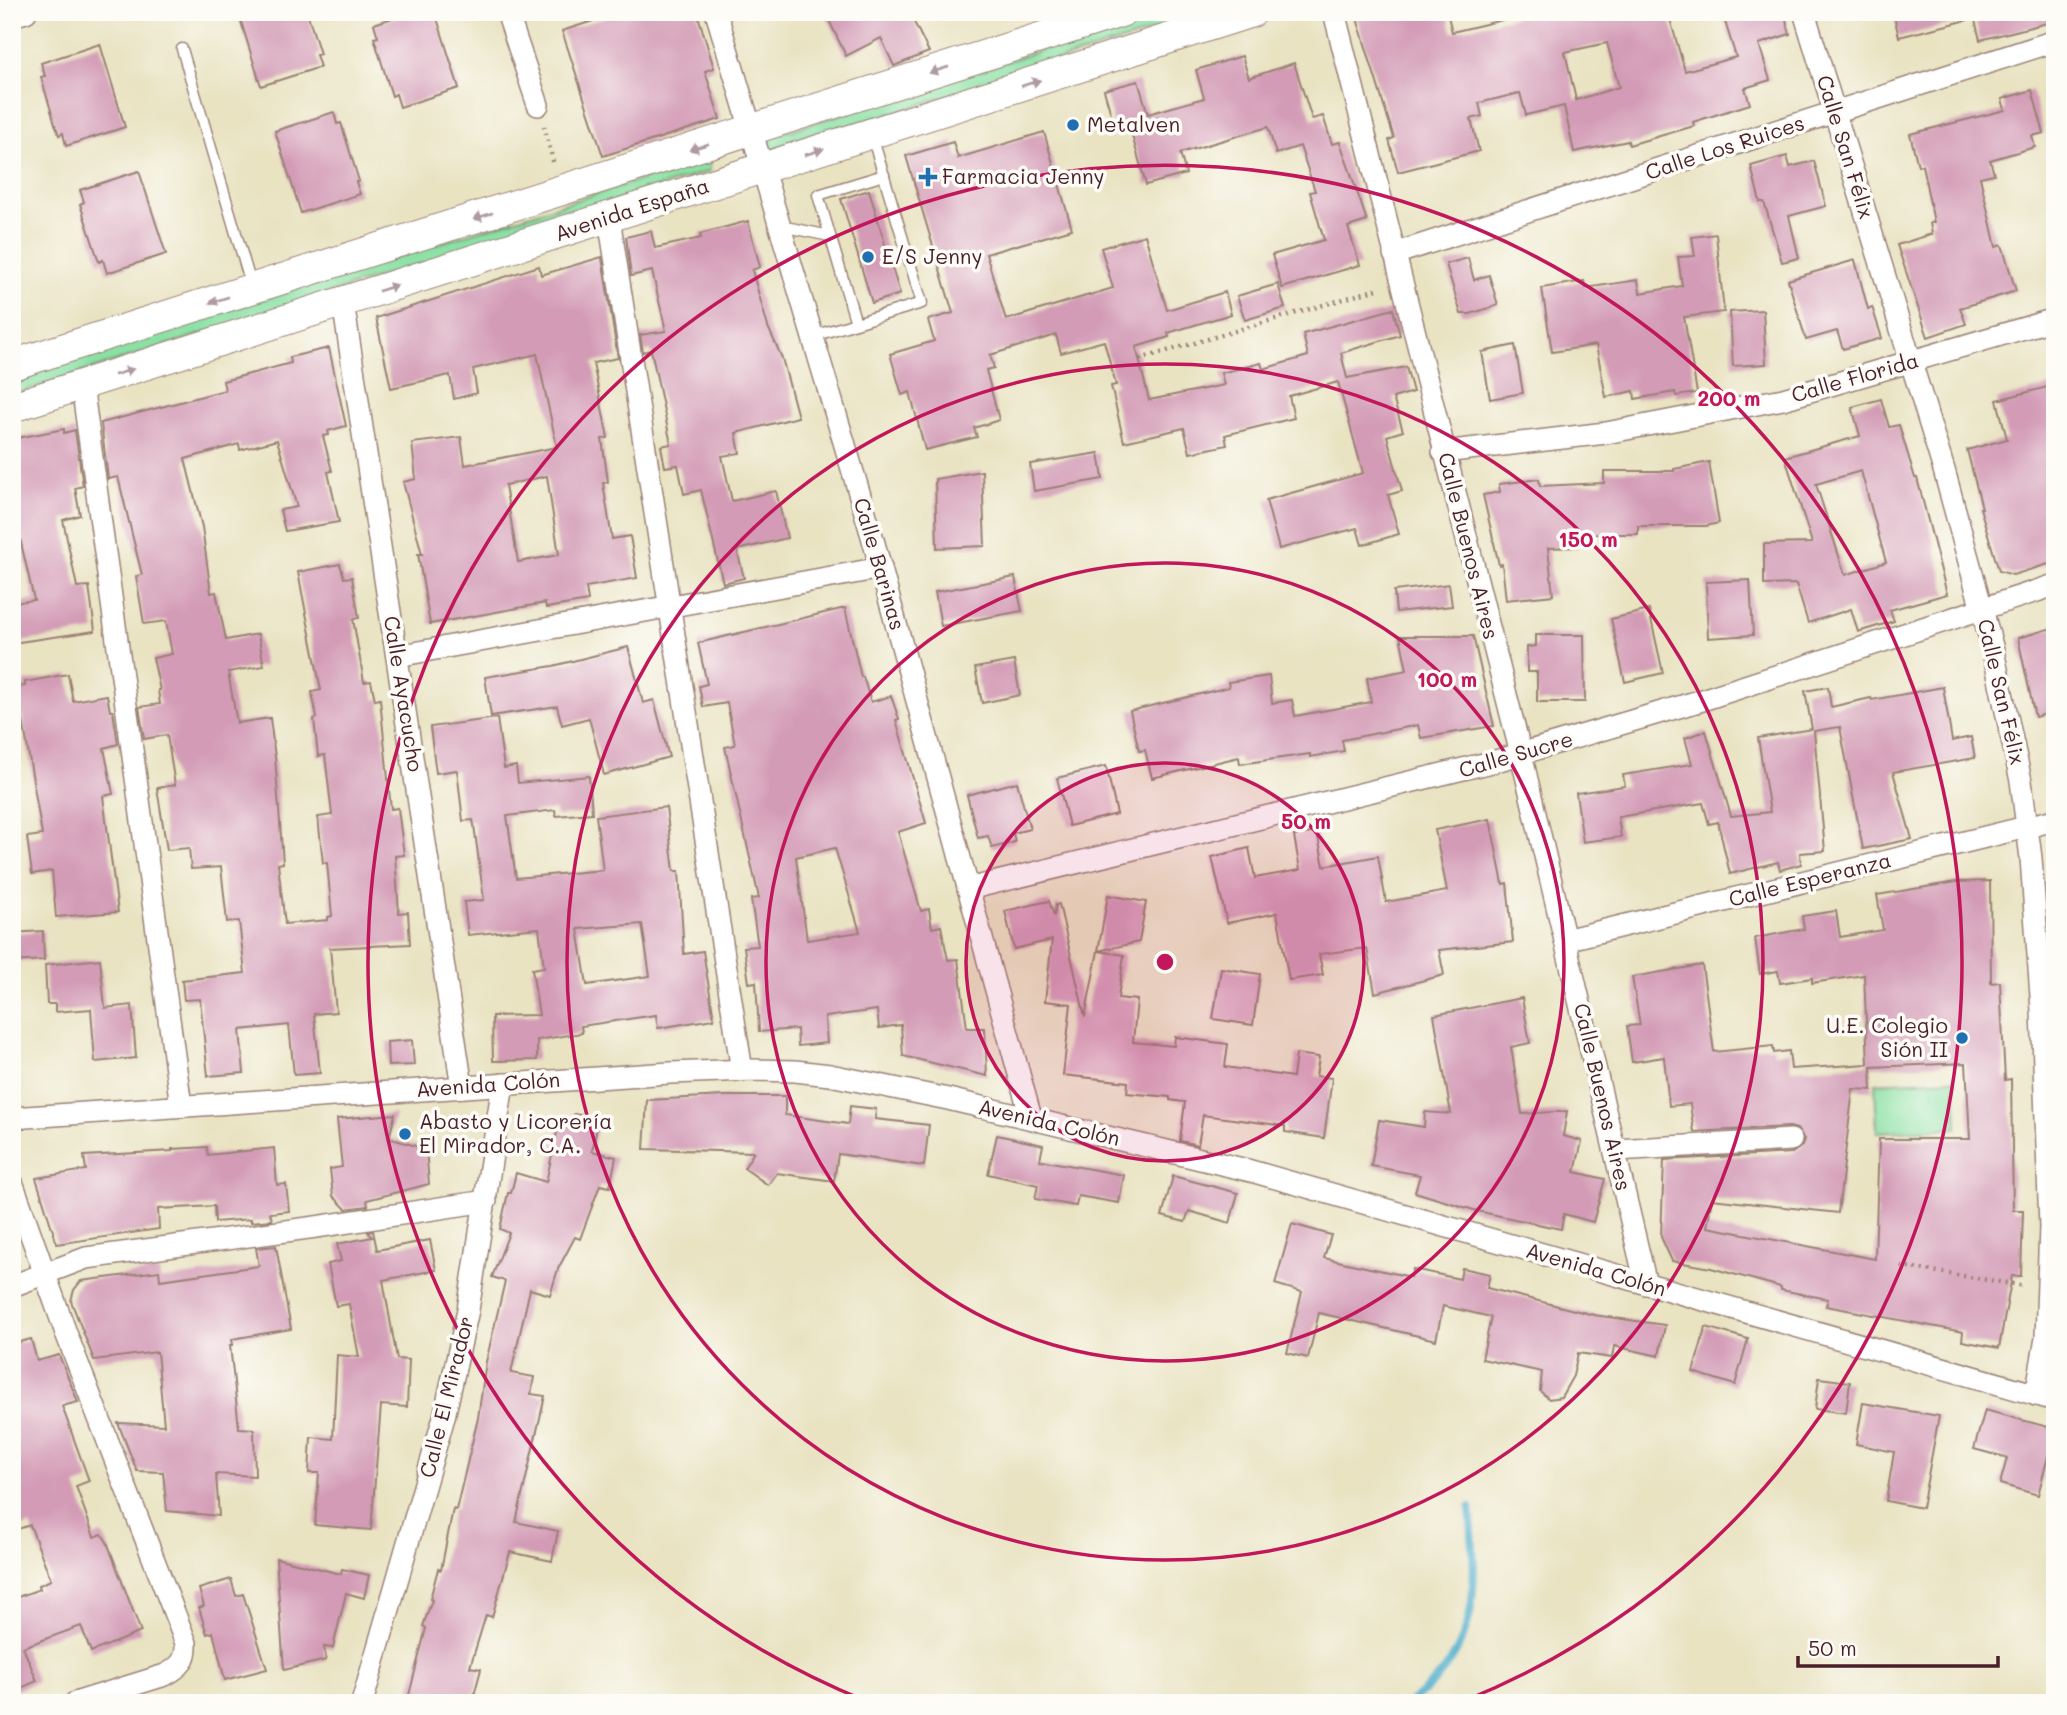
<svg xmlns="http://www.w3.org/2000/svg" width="2067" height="1715" viewBox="0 0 2067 1715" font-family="Mali,sans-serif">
<rect width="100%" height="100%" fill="#fdfcf7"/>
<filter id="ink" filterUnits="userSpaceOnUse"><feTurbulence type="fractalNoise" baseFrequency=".0143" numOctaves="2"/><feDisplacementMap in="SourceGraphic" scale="14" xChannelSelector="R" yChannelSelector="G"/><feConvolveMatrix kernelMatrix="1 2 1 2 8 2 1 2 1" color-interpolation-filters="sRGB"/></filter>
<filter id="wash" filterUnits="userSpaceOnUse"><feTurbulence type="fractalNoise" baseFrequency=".00686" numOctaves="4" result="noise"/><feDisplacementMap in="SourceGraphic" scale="28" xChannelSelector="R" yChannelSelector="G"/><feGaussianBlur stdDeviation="1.57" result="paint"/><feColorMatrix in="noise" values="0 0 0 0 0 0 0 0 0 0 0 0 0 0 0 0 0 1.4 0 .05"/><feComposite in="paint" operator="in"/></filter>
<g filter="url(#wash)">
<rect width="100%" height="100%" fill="#e9e3c2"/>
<g fill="#8be1a4" stroke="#6a8068" stroke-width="2">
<path d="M1161,12H1213L773,151L769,148L768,144L773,136Z"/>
<path d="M706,159L710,162V171L12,395V378Z"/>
<path d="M1955,1079L1957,1128L1877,1132L1875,1083Z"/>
</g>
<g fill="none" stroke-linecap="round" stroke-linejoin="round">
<path stroke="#4cadcb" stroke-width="8" d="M1409,1703C1482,1651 1477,1587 1470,1508"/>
</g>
<g id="blocks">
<g fill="#d39bb6" fill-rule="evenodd">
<path d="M238,12H307L320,54L316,55L320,67L261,86Z"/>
<path d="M411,12H435L459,88L400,107L396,94L392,96L374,38L378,37L374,24Z"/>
<path d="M621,12H697L714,68L705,71L720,119L603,156L562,31Z"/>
<path d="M825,12H909L929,52L894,66L881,38L846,56Z"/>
<path d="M1355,12H1447L1452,32L1536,12H1668L1685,71L1736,57L1722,12H1784L1790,34L1759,44L1770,80L1745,88L1750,104L1693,122L1694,126L1629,145L1628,141L1574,152L1564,106L1526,115L1520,93L1479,103L1482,116L1471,119L1479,151L1398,172L1389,140L1394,138ZM1607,43L1619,87L1576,100L1565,52Z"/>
<path d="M1893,12H1967L1968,20L1899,37Z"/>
<path d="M1973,12H2055V21L1980,40Z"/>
<path d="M100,44L125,127L66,146L63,133L59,135L55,124L41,77L45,76L41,63Z"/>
<path d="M1242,56L1249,78L1294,63L1312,119L1323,116L1332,144L1340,142L1367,221L1348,227L1360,265L1282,288L1272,255L1324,240L1310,192L1315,191L1300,146L1276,154L1268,127L1180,153L1186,174L1146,185L1128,121L1114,125L1104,90L1138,81L1148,114L1204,98L1196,70Z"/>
<path d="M2032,90L2044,133L2032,136L2035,147L1990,160L1994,174L1980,177L1996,247L2002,245L2016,291L1960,308L1966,324L1928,337L1897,245L1932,234L1930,223L1934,222L1922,165L1918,166L1910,134L2005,110L2002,99Z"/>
<path d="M334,112L337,124L341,123L359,181L356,182L360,194L301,213L275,131Z"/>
<path d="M1044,132L1072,229L986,254L1006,320L1113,288L1101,248L1145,235L1167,310L1225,292L1231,314L1168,333L1169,337L1136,347L1149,400L1224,385L1221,373L1261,363L1263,369L1308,356L1303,334L1393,309L1400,335L1341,353L1347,378L1406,367L1413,392L1393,398L1403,431L1387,436L1402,491L1388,495L1399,534L1362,545L1357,528L1279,549L1266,500L1363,473L1338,382L1289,396L1294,418L1225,435L1227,445L1190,453L1184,428L1124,442L1111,386L1116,385L1104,341L1061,353L1056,335L990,355L994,368L986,370L999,420L974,428L977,437L925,450L910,392L902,395L890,354L934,341L928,320L953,313L906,156L953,142L958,158Z"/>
<path d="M1787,156L1790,167L1814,161L1826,206L1789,216L1799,258L1782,262L1764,202H1760L1751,166Z"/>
<path d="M139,171L166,254L107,273L103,260L99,262L80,204L84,202L80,190Z"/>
<path d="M869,190L900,294L872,303L841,199Z"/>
<path d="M748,221L760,267L752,270L768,327L782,358L798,417L736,433L740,453L722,456L732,501L776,491L787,538L737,550L744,578L723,583L701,490L684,494L678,465L665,467L661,446L671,444L651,350L643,352L640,335L666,331L652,271L631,276L626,237L651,231L655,248L701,238L700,234Z"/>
<path d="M1716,234L1724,312L1684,317L1697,393L1676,396L1675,392L1635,399L1634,391L1606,397L1596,345L1552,352L1542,288L1584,281L1586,288L1638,280L1640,293L1682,286L1678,257L1695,256L1692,237Z"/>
<path d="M602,257L618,358L593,363L608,438L602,439L608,482L603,483L612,539L630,536L637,578L586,587L588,601L546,608L545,603L430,624L418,554H422L403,482L416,479L412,443L461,437L465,465L557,447L537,354L473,369L477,393L454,399L450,375L391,388L376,318L539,266L541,275ZM547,476L559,555L518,562L505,485Z"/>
<path d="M1468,258L1474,280L1489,275L1498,305L1470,314H1461L1446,264Z"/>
<path d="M1855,260L1868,309L1872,307L1882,338L1843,349L1837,331L1806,340L1788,280Z"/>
<path d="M1278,284L1285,308L1245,320L1237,296Z"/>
<path d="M1763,310L1766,364L1733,366L1730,312Z"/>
<path d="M1515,345L1523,393L1490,399L1482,352Z"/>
<path d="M329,348L346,426L328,431L329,435L323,436L332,471L328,472L339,522L285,531L280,510L297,507L277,440L240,450L239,444L185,459L202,527L211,593L216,592L226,640L258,634L264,666L228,672L237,723L270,718L275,757L283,863L278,864L285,924L328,920V917L332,916L327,863H323L318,817L332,815L325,755L318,756L314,719L317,718L312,692L321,690L298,572L340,564L344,578L352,577L359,618L353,619L364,682L371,681L375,700L380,699L391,809L398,808L404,855L395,856L399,913L408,912L410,944L330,948L336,1012L314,1014L320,1073L294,1075L289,1025L240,1030L244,1073L208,1076L200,999L184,1000L182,980L245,973L239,921L227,922L221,867L191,869L189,848L167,850L157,788L175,785L167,735L144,739L139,707L160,704L158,690H160L153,658L172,654L166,621L144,624L136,576L142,575L118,477L108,479L101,423L225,390L223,381L291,363L290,357Z"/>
<path d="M2055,385V562L2013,575L1999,571L1980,508H1982L1967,450L2007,439L1997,400Z"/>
<path d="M1881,399L1889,427L1899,425L1915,478H1917L1947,594L1890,610L1894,621L1858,632L1851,609L1808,623L1796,584L1764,585V544L1812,543L1785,457L1860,436L1852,407ZM1861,471L1886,562L1845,575L1816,484Z"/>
<path d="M64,429V433L75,430L83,486L75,488L80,515L63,520L77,587L89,586L95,631L12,643V603L34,600L15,516L12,517V439Z"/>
<path d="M1099,453L1103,479L1034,491L1030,464Z"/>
<path d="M1709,462L1719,523L1706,526H1638V534H1578V547L1548,548L1553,595L1506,600L1502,564L1499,565L1483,495L1500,492L1499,484L1539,479L1540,486L1604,483V471H1674V469Z"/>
<path d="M982,471L985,546L937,548L935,479Z"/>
<path d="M1015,577L1022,611L941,626L935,592Z"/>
<path d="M1750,580L1753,635L1708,638L1706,582Z"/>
<path d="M1449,584L1452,606L1396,612L1394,591Z"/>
<path d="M845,608L861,677H863L871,702L891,696L899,719L896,720L926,823L898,832L921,911L929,909L932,928L941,926L948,960L958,959L967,1028H985L987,1076L903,1056L901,1025L879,1028L877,1010L825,1017L827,1043L798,1046L797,1029L759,1032L756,982L749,983L744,947L758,946L751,899L759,898L725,747L735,745L727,703L703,707L699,686L707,684L698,643ZM835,848L860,932L807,940L796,857Z"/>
<path d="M1649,610L1663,673L1625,682L1611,619Z"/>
<path d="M2055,627V712L2035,717L2018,638Z"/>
<path d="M1536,635H1584L1585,702H1537V672H1527V647L1536,646Z"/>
<path d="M1400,636H1473L1494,726L1421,738L1418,725L1342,740L1344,751L1310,757V754L1240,764L1239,757L1152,778L1145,750L1139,751L1130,711L1229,687L1228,682L1269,676L1272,703L1292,700L1295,716L1371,702L1367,678L1407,670Z"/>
<path d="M628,647L643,703L654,700L669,757L604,775L589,718L562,725L557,706L491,716L485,677L553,666Z"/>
<path d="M1014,661L1020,695L982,703L975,668Z"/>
<path d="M68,674L73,701L107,695L110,711H113L118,744L104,748L113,794L103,796L118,912L56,917L52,871L32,874L27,837L42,835L21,708L12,709V688L25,686V682Z"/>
<path d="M1828,687L1831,707L1871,698L1872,700L1943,687L1952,741L1971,737L1975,758L1893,772L1912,839L1863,849L1840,727L1814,731L1825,851L1800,853L1801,864L1780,870L1778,862L1730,874L1718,822L1709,824L1703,803L1618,817L1621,837L1583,842L1576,793L1625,786L1623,775L1692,764L1685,738L1706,731L1731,816L1770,812L1758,738L1812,729L1805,691Z"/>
<path d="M497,718L504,768L516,766L518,783L589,776L592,813L556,816L555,810L507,816L516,878L603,870L596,816L666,807L674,871H679L684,954L703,951L714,1019L658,1028L656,1015L581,1026L582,1033L537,1040V1060L493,1061L492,1016L539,1015L532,969L544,967L539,928L468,935L464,902L484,900L474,825L473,820L463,821L457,770L436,773L430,727ZM642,924L650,976L587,985L578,929Z"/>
<path d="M1106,766L1117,814L1069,826L1057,778Z"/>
<path d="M1017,782L1030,829L1013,833L1015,842L992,848L988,836L978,838L967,795Z"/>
<path d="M1490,819L1503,884L1507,883L1513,942L1439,950L1444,975L1375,993L1367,948L1319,954L1323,975L1289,980L1277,913L1227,923L1212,857L1249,848L1255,878L1300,870L1294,836L1317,832L1324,866L1378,856L1386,902L1447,891L1435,830Z"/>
<path d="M1990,881L1991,983L2000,982L2005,1080L2011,1079L2013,1210H2023L2021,1276H2012L1999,1348L1962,1341L1963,1332L1826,1306L1828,1299L1781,1290V1287L1711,1268L1672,1261L1661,1237L1664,1160L1792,1153L1802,1146L1804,1139L1797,1129L1790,1127L1694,1132L1690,1104L1669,1106L1664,1057L1632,1062L1627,1026L1640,1025L1632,977L1702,965L1714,1052L1773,1046L1774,1053L1789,1051L1791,1069L1868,1064L1864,975L1812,983V978L1780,983L1778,971L1760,974L1755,938L1804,929L1802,916L1836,911L1840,937L1883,930L1877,895L1956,882ZM1966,1063L1970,1139H1879L1875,1259L1707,1227L1712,1199L1838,1213L1853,1089L1872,1090L1871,1067Z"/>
<path d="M1108,895L1146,902L1139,942L1098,951Z"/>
<path d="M1049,901L1054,916L1056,905L1059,904L1085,1017L1098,951L1124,955L1118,998L1137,1000L1133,1042L1174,1046L1175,1037L1228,1044L1225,1067L1293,1077L1296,1054L1319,1057L1316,1076L1332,1078L1324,1138L1285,1132V1126L1203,1115L1198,1145L1180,1141L1185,1102L1170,1100V1097L1127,1093L1128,1082L1063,1075L1071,1004L1045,1001L1052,940L1014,949L1005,911Z"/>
<path d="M43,931L44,960L12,962V933Z"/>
<path d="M100,959L105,1008L132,1005L136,1058L95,1062L91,1009L55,1012V1004H47L45,965Z"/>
<path d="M1221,968L1260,974L1253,1025L1213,1019Z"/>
<path d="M1522,998L1530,1043L1511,1047L1522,1114L1567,1111L1563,1136L1582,1141L1575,1172L1605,1179L1593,1222L1564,1214L1561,1229L1477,1211L1415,1192L1420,1175L1371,1166L1379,1120L1424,1127L1425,1112L1451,1114L1434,1015Z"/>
<path d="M412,1040L414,1065L388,1066L387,1042Z"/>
<path d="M725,1096H785V1115L848,1124L850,1106L876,1109L875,1119L929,1125L924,1166L838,1154L834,1181L777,1173L768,1185L744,1168L754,1152L644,1149L647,1100Z"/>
<path d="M395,1114L389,1138L426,1149L429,1184L367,1200L368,1206L346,1209L333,1196L330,1169L342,1167L337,1119Z"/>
<path d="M574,1114L599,1119L592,1151L616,1157L610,1187L600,1185L580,1239L575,1237L558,1269L550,1295L530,1289L511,1373L534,1377L531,1394L545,1396L516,1522L558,1531L552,1561L510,1552L492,1617L486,1615L470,1667L481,1669L472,1703H423L408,1699L426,1628L423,1626L432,1600L430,1599L438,1569L441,1570L453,1509L456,1510L478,1418L486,1362L505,1281L492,1277L509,1233L500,1229L508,1193H511L516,1173L546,1182L559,1123L571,1126Z"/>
<path d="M997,1135L1043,1145L1040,1160L1124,1175L1119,1203L1078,1196L1076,1206L1035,1199L1038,1185L988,1174Z"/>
<path d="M207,1147L208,1155L274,1148L277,1185L286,1184L289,1211L270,1213L272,1220L251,1222V1219L215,1222L214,1206L158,1209L159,1229L57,1244L36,1178L86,1170L84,1156L172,1151V1149Z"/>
<path d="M1173,1176L1238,1193L1230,1223L1189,1211L1185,1222L1162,1216Z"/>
<path d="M1292,1224L1331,1235L1324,1258L1411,1277L1413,1269L1460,1279L1462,1268L1490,1274L1487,1288L1594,1315L1665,1325L1659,1356L1614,1346L1612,1358L1578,1353L1573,1376L1561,1397L1549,1399L1540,1391L1542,1372L1482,1359L1491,1317L1443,1306L1436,1340L1319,1313L1308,1358L1287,1353L1302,1292L1275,1284Z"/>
<path d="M373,1231L377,1250L430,1240L436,1270L383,1280L397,1359L409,1360L407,1407L381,1405L371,1530L315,1525L319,1473H309L311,1437L333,1439L337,1355L359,1357L349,1304L336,1306L328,1264L341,1261L337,1244L372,1237L368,1232Z"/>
<path d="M276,1246L291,1329L232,1339L233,1345H230L239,1428L254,1429L255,1476L216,1474L219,1516L167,1511L163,1472L137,1471L118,1423L164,1425L157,1352L94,1360L71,1301L74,1290L81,1281L159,1271L160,1280L259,1266L256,1248Z"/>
<path d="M1706,1327L1748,1339L1735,1385L1693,1372Z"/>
<path d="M31,1339L37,1361L59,1355L78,1402L62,1406L89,1481L76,1486L94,1537L102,1534L107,1542L141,1632L91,1652L81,1626L23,1647L37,1681L12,1692V1599L40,1589L39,1585L51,1580L30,1525L12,1531V1483L20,1481L12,1458V1344Z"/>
<path d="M1819,1378L1850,1382L1846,1413L1815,1409Z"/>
<path d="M1863,1403L1939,1416L1922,1508L1886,1501L1894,1452L1856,1444Z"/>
<path d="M1985,1410L2055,1429L2038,1495L2000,1484L2007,1458L1974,1449Z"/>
<path d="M276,1558L341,1574L342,1569L369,1575L364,1598L346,1593L333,1648L324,1647L326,1660L284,1670Z"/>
<path d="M231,1579L236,1596L243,1594L267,1669L225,1680L213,1632L207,1634L199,1608L204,1606L199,1589Z"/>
</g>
</g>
</g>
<g filter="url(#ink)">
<use href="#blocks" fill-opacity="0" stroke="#9a8176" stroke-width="2"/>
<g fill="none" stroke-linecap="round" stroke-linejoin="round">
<g stroke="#9a8176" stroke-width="13">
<g id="service">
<path d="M182,49L252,288"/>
<path d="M781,226L830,236"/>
<path d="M856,323L818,195L884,175"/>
<path d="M813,336L922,303L872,136"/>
</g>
</g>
<g stroke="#9a8176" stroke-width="24">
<g id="minor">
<path d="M507,12L538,105"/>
<path d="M716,12L872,536L1031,1118"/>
<path d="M1334,12L1521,754L1646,1284"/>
<path d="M1804,12L1944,470L1992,646L2021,781L2031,858L2042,1010L2050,1227L2046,1338L2036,1395"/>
<path d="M12,16L26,12"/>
<path d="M609,218L742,1071"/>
<path d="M1394,254L2055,41"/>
<path d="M343,302L462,1087"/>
<path d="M82,385L181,1106"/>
<path d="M1443,452L1606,433L1783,399L2055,319"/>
<path d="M397,656L881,568"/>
<path d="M968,889L1496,761L1699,701L2055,585"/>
<path d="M1565,940L2055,820"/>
<path d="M12,1118L670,1073L749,1070L795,1071L830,1075L948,1099L1251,1171L2055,1400"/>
<path d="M1615,1150L1791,1140"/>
<path d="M12,1182L66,1333L186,1643C187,1660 180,1667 165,1675L75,1703"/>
<path d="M12,1286L86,1258L316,1227L486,1201"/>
<path d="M362,1703L444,1417L468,1310L503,1084"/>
</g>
</g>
<g stroke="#9a8176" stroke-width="32">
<g id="secondary">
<path d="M12,365L1121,12"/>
<path d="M12,407L1252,12"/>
</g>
</g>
<g stroke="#9a8176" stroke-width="4.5" stroke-dasharray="2 5" stroke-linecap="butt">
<path d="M544,126L554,165"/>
<path d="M1140,359L1381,288"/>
<path d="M1901,1266L2025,1286"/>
</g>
<use href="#service" stroke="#fff" stroke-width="10"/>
<use href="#minor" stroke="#fff" stroke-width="21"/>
<use href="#secondary" stroke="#fff" stroke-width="30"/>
</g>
<defs><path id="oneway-solid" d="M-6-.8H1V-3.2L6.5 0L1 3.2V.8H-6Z" transform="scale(1.75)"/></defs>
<g fill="#ae9aa0">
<use href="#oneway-solid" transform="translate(939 70) rotate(162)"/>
<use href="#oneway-solid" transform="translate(1031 83) rotate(-18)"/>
<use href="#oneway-solid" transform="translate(699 147) rotate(162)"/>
<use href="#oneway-solid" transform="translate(814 152) rotate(-18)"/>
<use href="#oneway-solid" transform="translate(483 216) rotate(162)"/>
<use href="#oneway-solid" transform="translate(388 288) rotate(-18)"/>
<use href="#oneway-solid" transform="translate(219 300) rotate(162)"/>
<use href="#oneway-solid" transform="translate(124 372) rotate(-18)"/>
</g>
</g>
<circle cx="1165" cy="962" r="199" fill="#c2185b" fill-opacity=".12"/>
<g fill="none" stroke="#c2185b" stroke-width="3.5">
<circle cx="1165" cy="962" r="199"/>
<circle cx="1165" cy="962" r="399"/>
<circle cx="1165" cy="962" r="598"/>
<path d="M866 1701A797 797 0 1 1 1464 1701"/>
</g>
<g fill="#1f6fb2" stroke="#fdfcf7" stroke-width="2.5">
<circle cx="1073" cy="125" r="7"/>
<path d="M924.5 166.5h7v7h7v7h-7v7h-7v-7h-7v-7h7z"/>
<circle cx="868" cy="257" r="7"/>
<circle cx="1962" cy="1038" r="7"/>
<circle cx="405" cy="1134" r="7"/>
</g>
<g text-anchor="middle" stroke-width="7" stroke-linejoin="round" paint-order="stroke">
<g font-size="21" fill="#4a1f2b" stroke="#fdfcf7" text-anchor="start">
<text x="1087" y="132">Metalven</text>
<text x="942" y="184">Farmacia Jenny</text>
<text x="882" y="264">E/S Jenny</text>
<text x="1948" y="1033" text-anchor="end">U.E. Colegio<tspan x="1948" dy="24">Sión II</tspan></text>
<text x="419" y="1129">Abasto y Licorería<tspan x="419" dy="24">El Mirador, C.A.</tspan></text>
</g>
<g font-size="21" fill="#4a1f2b" stroke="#fdfcf7">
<text transform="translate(1845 147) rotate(73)" y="7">Calle San Félix</text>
<text transform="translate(1725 148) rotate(-18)" y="7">Calle Los Ruices</text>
<text transform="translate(632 210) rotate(-18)" y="7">Avenida España</text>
<text transform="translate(1855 378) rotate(-16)" y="7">Calle Florida</text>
<text transform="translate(1468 546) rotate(76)" y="7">Calle Buenos Aires</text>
<text transform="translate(879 564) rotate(74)" y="7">Calle Barinas</text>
<text transform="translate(2001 692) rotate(77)" y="7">Calle San Félix</text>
<text transform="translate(403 694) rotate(81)" y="7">Calle Ayacucho</text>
<text transform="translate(1516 755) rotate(-16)" y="7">Calle Sucre</text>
<text transform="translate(1810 880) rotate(-14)" y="7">Calle Esperanza</text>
<text transform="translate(488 1085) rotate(-4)" y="7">Avenida Colón</text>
<text transform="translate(1602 1097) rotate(77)" y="7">Calle Buenos Aires</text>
<text transform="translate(1049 1123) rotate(13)" y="7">Avenida Colón</text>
<text transform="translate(1596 1270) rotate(16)" y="7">Avenida Colón</text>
<text transform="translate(447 1397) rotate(-76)" y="7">Calle El Mirador</text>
</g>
</g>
<circle cx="1165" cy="962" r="10" fill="#c2185b" stroke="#fdfcf7" stroke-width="3.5"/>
<g font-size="21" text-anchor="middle" font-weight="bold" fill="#c2185b" stroke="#fdfcf7" stroke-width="7" stroke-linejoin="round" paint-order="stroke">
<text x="1729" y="406">200 m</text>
<text x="1588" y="547">150 m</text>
<text x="1447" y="687">100 m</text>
<text x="1306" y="829">50 m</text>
</g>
<rect width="2067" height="1715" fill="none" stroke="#fdfcf7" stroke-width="42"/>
<path d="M1798 1656v10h200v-10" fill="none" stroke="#4a1f2b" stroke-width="3.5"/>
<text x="1808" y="1656" font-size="21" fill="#4a1f2b" stroke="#fdfcf7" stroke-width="5" paint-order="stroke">50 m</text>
</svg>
